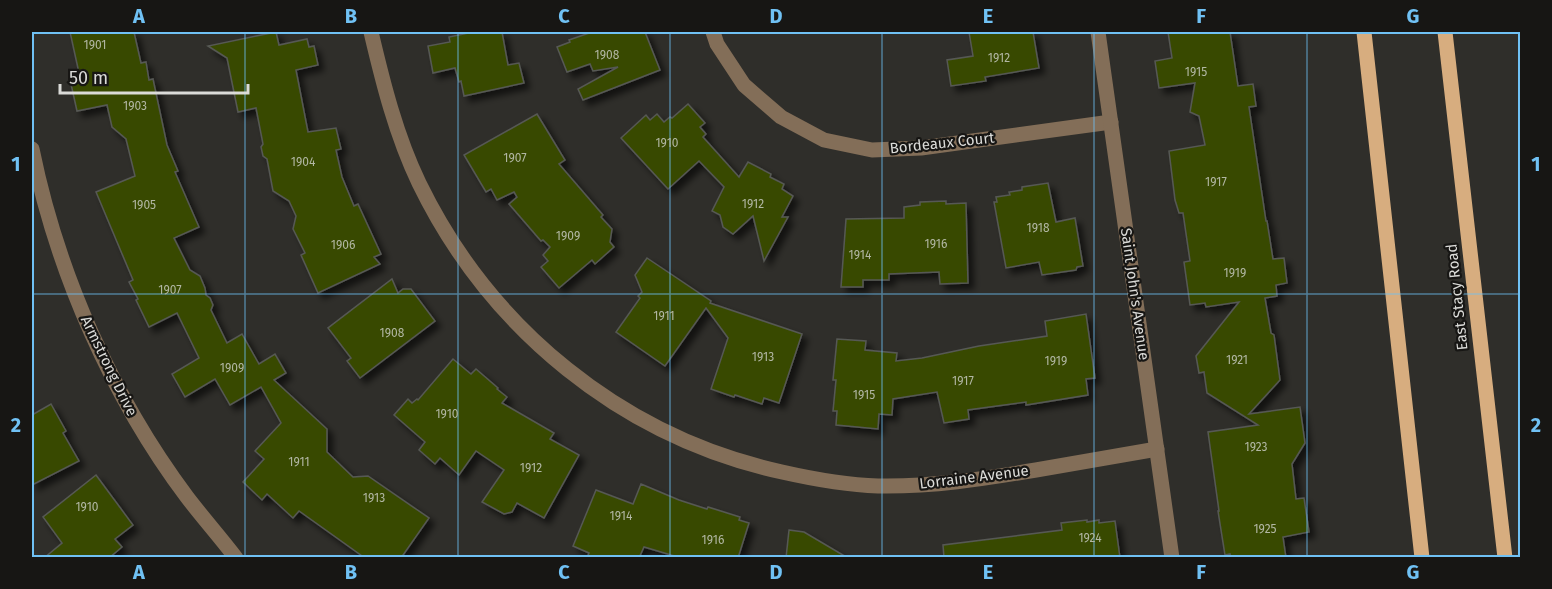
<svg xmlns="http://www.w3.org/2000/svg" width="1552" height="589" viewBox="0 0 1552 589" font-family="'Fira Sans',sans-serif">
<defs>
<filter id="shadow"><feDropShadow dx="5.5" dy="5.5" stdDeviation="3" flood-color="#0009"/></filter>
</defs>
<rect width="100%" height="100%" fill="#2f2e2a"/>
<g fill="#384a04" stroke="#575954" stroke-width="1.5" filter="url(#shadow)">
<path d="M70,32H134L141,63L146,62L149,80L153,79L167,145L178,171L175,172L199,227L174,238L190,270L200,276L205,288L206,295L210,298L213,305L211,310L227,343L242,334L259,364L275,354L286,373L274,380L327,429V452L353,477L368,476L429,518L401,558H365L299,511L293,518L267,494L262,500L243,482L264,459L255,451L281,423L261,387L230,405L215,379L185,397L172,374L199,358L177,313L149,327L136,300L138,299L129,282L133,280L96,192L135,176L126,139L112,127L107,105L77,111L71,84L81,82Z"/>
<path d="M276,32L279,45L307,39L309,47L314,46L318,65L296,70L308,132L336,128L341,149L336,150L342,177L354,206L358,204L381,254L374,257L380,264L318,293L301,255L305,253L293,229L296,216L289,201L273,191L267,159L263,156L261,147L263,144L256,108L238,112L227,58L208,46Z"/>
<path d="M473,32H502L508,65L519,63L524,83L464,96L461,81L459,82L455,68L433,73L428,46L450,42L449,37Z"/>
<path d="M592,32H645L660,70L583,100L578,89L618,67L593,71L590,64L567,72L557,47L570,42L569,40Z"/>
<path d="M969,32H1033L1039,68L985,77L986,81L951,86L947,60L973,56Z"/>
<path d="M1168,32H1230L1238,86L1253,84L1256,106L1249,107L1266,221H1267L1273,259L1284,258L1287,283L1276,285L1277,296L1265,298L1271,333L1274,335L1280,380L1249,414L1300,407L1305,443L1292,464L1296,499L1304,498L1309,532L1283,537L1286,558H1231L1230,554L1225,555L1218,511H1219L1208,432L1258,425L1207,393L1204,372L1199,373L1196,356L1239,302L1206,307L1205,303L1190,305L1184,262L1190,261L1183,213H1179L1175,200L1169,151L1205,145L1199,116L1190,112L1195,83L1159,88L1155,61L1172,58Z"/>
<path d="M688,104L705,123L700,127L706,134L703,137L739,177L748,162L771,174L770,177L784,184L782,189L793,196L782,217H788L764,261L753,216L733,234L723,227L720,215L712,211L724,187L699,161L668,189L621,138L646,115L650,120L657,114L664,122L670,117L672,118Z"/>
<path d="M537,114L565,160L559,164L603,215L601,217L612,229L610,242L614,247L595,264L592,260L559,288L541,267L548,261L543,255L550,247L543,240L541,241L509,204L517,197L514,192L497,200L491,189L486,192L464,155Z"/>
<path d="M1048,183L1056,222L1075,218L1083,266L1077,267L1076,270L1042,275L1039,262L1006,268L994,202H997L996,197L1010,195L1009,192L1022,190V187Z"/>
<path d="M946,201V204L966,203L968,283L940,284L939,272L889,274V280H863V287H841L846,219L904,218V207L920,205V202Z"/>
<path d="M647,258L711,301L710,303L802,334L779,403L764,398L762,404L735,395L734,397L711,389L728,338L706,308L665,366L616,332L640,298L638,296L642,292L635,275Z"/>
<path d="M392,279L398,293L403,289H411L435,321L360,378L347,361L351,358L328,328Z"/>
<path d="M1086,314L1095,378L1086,379L1088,395L1026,405V402L968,410L969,419L944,423L937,392L893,399L892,415L879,414L878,429L836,425L837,411H833L836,380H833L837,339L866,341L865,350L897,353L896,361L922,358L979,346L1047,336L1045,321Z"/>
<path d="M453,359L471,374L476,369L498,388L497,389L507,397L502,403L554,433L550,439L579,455L544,518L517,503L512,512L504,514L482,502L504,470L476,451L459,475L440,458L435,464L419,450L425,442L394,415L408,399L412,403L417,399L418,400Z"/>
<path d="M51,404L66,431L63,433L79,461L32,485V415Z"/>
<path d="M96,475L133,525L115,539L122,547L109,558H44L62,543L43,517Z"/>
<path d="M641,484L679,500L707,509L708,507L740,517L739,520L749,523L738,558H681L644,547L639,558H587L589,553L573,546L596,490L633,504Z"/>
<path d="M1087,520V522L1099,520V523L1115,521L1120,558H944L943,545L1062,530L1061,523Z"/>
<path d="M789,530L804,532L848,558H786Z"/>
</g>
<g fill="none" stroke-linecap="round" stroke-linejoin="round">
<g stroke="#836e58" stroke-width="15">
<path d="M371,32C383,83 396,135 419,183C490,329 622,437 782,472C813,479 846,485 878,486C931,487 983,479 1036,470C1076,463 1116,456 1157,449"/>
<path d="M713,32L717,44L744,85L781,117L824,140L872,150L921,148L1111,122"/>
<path d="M1098,32L1172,558"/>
<path d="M32,149C57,272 112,397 187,497C203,518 220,537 236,558"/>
</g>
<g stroke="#d7ad7f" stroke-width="15">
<path d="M1364,32L1422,558"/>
<path d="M1445,32L1505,558"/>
</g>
</g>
<path fill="none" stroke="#70c1f4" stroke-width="1.5" stroke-opacity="0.55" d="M245,32V558M458,32V558M670,32V558M882,32V558M1094,32V558M1307,32V558M32,294H1520"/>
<g text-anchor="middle" stroke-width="4.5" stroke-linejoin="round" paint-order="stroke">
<g font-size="12" fill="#b2b7a3">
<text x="95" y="49">1901</text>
<text x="607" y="59">1908</text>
<text x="999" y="62">1912</text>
<text x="1196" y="76">1915</text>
<text x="135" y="110">1903</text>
<text x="667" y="147">1910</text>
<text x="515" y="162">1907</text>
<text x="303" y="166">1904</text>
<text x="1216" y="186">1917</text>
<text x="753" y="208">1912</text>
<text x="144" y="209">1905</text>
<text x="1038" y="232">1918</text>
<text x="568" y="240">1909</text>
<text x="936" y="248">1916</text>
<text x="343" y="249">1906</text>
<text x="860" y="259">1914</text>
<text x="1235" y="277">1919</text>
<text x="170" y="294">1907</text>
<text x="664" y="320">1911</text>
<text x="392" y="337">1908</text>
<text x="763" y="361">1913</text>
<text x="1237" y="364">1921</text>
<text x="1056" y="365">1919</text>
<text x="232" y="372">1909</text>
<text x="963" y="385">1917</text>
<text x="864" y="399">1915</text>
<text x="447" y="418">1910</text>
<text x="1256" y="451">1923</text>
<text x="299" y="466">1911</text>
<text x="531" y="472">1912</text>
<text x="374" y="502">1913</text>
<text x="87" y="511">1910</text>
<text x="621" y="520">1914</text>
<text x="1265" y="533">1925</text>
<text x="1090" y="542">1924</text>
<text x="713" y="544">1916</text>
</g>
<g font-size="15" fill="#dbdbd8" stroke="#171614">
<text transform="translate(942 143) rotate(-6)" y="5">Bordeaux Court</text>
<text transform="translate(1135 294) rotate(82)" y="5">Saint John's Avenue</text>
<text transform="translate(1457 297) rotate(-96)" y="5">East Stacy Road</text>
<text transform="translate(109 366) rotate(64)" y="5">Armstrong Drive</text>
<text transform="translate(974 477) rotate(-7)" y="5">Lorraine Avenue</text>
</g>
</g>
<rect width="1552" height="589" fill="none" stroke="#171614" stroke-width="66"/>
<path d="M60 84v9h188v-9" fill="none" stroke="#dbdbd8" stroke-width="3"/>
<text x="69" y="84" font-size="18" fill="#dbdbd8" stroke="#171614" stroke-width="4.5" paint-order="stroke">50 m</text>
<rect x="33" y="33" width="1486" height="523" fill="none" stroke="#70c1f4" stroke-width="2"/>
<g font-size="20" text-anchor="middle" font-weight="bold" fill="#70c1f4">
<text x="139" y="23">A</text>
<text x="351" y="23">B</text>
<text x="564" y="23">C</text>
<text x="776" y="23">D</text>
<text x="988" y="23">E</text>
<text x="1201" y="23">F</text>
<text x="1413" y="23">G</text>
<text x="16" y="171">1</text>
<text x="1536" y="171">1</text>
<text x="16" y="432">2</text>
<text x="1536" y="432">2</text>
<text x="139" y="579">A</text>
<text x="351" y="579">B</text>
<text x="564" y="579">C</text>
<text x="776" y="579">D</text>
<text x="988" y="579">E</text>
<text x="1201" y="579">F</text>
<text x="1413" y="579">G</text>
</g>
</svg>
